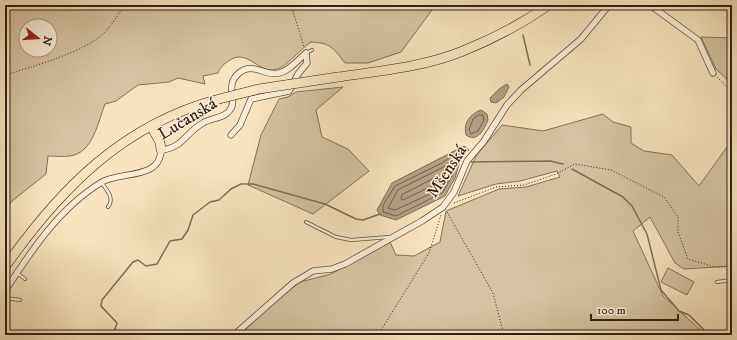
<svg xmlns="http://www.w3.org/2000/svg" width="737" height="340" viewBox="0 0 737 340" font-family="'IM FELL DW Pica',serif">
<rect width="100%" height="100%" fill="#f9e3be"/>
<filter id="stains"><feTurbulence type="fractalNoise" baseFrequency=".005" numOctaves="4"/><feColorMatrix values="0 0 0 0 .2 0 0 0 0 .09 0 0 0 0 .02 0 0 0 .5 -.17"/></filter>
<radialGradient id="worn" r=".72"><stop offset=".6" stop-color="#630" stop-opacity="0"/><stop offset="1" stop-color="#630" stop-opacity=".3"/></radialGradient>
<g fill="#d7c2a1" stroke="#84705a" fill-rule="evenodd">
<path d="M5,5H435V6L401,52L368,63H345C333,48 331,43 311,42C300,49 286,68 274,70C258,72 247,49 230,60C224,64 221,66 218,73L203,76L205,84L178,78L169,82L138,85L116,101L105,104C98,122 93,153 70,156C63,157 55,156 48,156L46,174L12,201L5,211ZM26,26H50V50H26Z"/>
<path d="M701,37L732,38V84L716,69Z"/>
<path d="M343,87L316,110L322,137L348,149L369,171L313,214L248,185L261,135L279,99L288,97L296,92Z"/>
<path d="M603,114L613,122L631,127V143L644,151L672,155L699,186L732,140V266L684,269L675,263L650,217L633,231L663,296L706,335H240L279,297L300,282L331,274L390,242L396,255L414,256L440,242L446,211L499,189L526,187L560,177L557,171L520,181L496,184L458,196L476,156L502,125L543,131Z"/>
<path d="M668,268L694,282L687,295L661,282Z"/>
</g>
<g fill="#b5a084" stroke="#806c57">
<path d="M507,84L509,87L504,97L496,103L491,102L490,98L499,89Z"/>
<path d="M481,110L487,114L488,120C484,130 477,143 466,135C463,123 470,114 481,110Z"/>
<path d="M464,146L469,150L461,158L455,178L445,196L396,220L380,215L377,210L392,183Z"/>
</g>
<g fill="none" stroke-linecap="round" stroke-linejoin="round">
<g stroke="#72604c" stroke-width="1">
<path d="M479,115H483L484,120L478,131L471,134L469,130L473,119Z"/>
<path d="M455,154L458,155L452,176L442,193L396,216L383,212V205L395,186L442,163Z"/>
<path d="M446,166H448L449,168L439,190L395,210L388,208L398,190Z"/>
<path d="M433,179L436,181L434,185L403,200L401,199L402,195Z"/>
</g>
<g stroke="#806c57" stroke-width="1.5">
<path d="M523,35L530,65"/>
<path d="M471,162L550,161L563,164"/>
<path d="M572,169L623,197L632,206L647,234L661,290L679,311L689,315L709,335"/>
<path d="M113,335L117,323L101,306L102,300L133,262L138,260L146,266L157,264L170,241L182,239L188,230L193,215L210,202L219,200L231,189L241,184H253L325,204L356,219L363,220L380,214"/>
</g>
<g stroke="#62503e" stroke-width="4">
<g id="lane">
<path d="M306,53L312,50"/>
<path d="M102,183C107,191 115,198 108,207"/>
<path d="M306,222L336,237L351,240L389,237"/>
<path d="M17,273L25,279"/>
<path d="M717,282L732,280"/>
<path d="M5,298L20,300"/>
</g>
</g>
<g stroke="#62503e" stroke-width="7">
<g id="street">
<path d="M650,5L698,40L713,73"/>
<path d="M5,291C31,251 60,207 102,182C121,171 160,180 161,150C183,148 186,132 203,123C211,118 225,118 230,110C238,100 224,86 239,73C253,61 265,77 279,73C289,71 298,60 306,53L307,63L298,74L289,91L251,99L240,125L231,135"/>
<path d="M234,335L293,283L313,271L332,269L345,264L422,221L443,207L454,192L467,161L484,141L507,105L521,90L581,39L609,5"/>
</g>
</g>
<g stroke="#301f14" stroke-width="10">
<g id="primary">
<path d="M338,77C380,71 424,67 463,51C493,39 523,23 549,5"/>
<path d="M151,126L160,142L161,150"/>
<path d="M5,267C60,189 123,124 219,99"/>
</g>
</g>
<g stroke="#301f14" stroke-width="1" stroke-dasharray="1 2" stroke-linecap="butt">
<path d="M291,5L304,47"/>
<path d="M5,75C31,67 85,52 104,33C112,25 118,15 124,5"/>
<path d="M717,77L732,92"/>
<path d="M454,203L496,187L524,185L556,174L575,164L611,170L664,197L678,217V232L688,259L715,267H732"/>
<path d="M447,212L493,293L504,335"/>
<path d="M378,335L429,253L441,215"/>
</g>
<use href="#lane" stroke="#fbedd5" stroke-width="2.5"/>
<use href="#street" stroke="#fbedd5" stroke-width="5.5"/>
<use href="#primary" stroke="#f9e3be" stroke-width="9"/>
<g stroke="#301f14" stroke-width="10" stroke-linecap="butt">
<path id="primary-bridge" d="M219,99L259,89L338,77"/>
</g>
<use href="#primary-bridge" stroke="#f9e3be" stroke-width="9"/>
</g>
<g text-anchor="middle" stroke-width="3" stroke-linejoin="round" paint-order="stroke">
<g font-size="17" fill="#301f14" stroke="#fbedd5">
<text transform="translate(187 118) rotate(-31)" y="6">Lučanská</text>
<text transform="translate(446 171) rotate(-57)" y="6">Mšenská</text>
</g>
</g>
<rect width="737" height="340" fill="none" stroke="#f9e3be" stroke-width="20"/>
<rect x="6" y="6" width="725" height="328" fill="none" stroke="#301f14" stroke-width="2"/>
<rect x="10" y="10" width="717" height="320" fill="none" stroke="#301f14"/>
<g transform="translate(38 38) rotate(107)"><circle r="19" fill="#fbedd5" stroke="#aa9b88"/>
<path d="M0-3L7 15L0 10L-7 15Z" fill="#8f2418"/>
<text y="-6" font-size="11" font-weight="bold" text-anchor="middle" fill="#301f14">N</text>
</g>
<path d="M591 314v6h87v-6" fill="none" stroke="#301f14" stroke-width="2"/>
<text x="597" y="314" font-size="12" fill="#301f14" stroke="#fbedd5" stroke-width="3" paint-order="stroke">100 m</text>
<rect width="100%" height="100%" filter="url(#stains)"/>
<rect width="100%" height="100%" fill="url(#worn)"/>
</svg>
